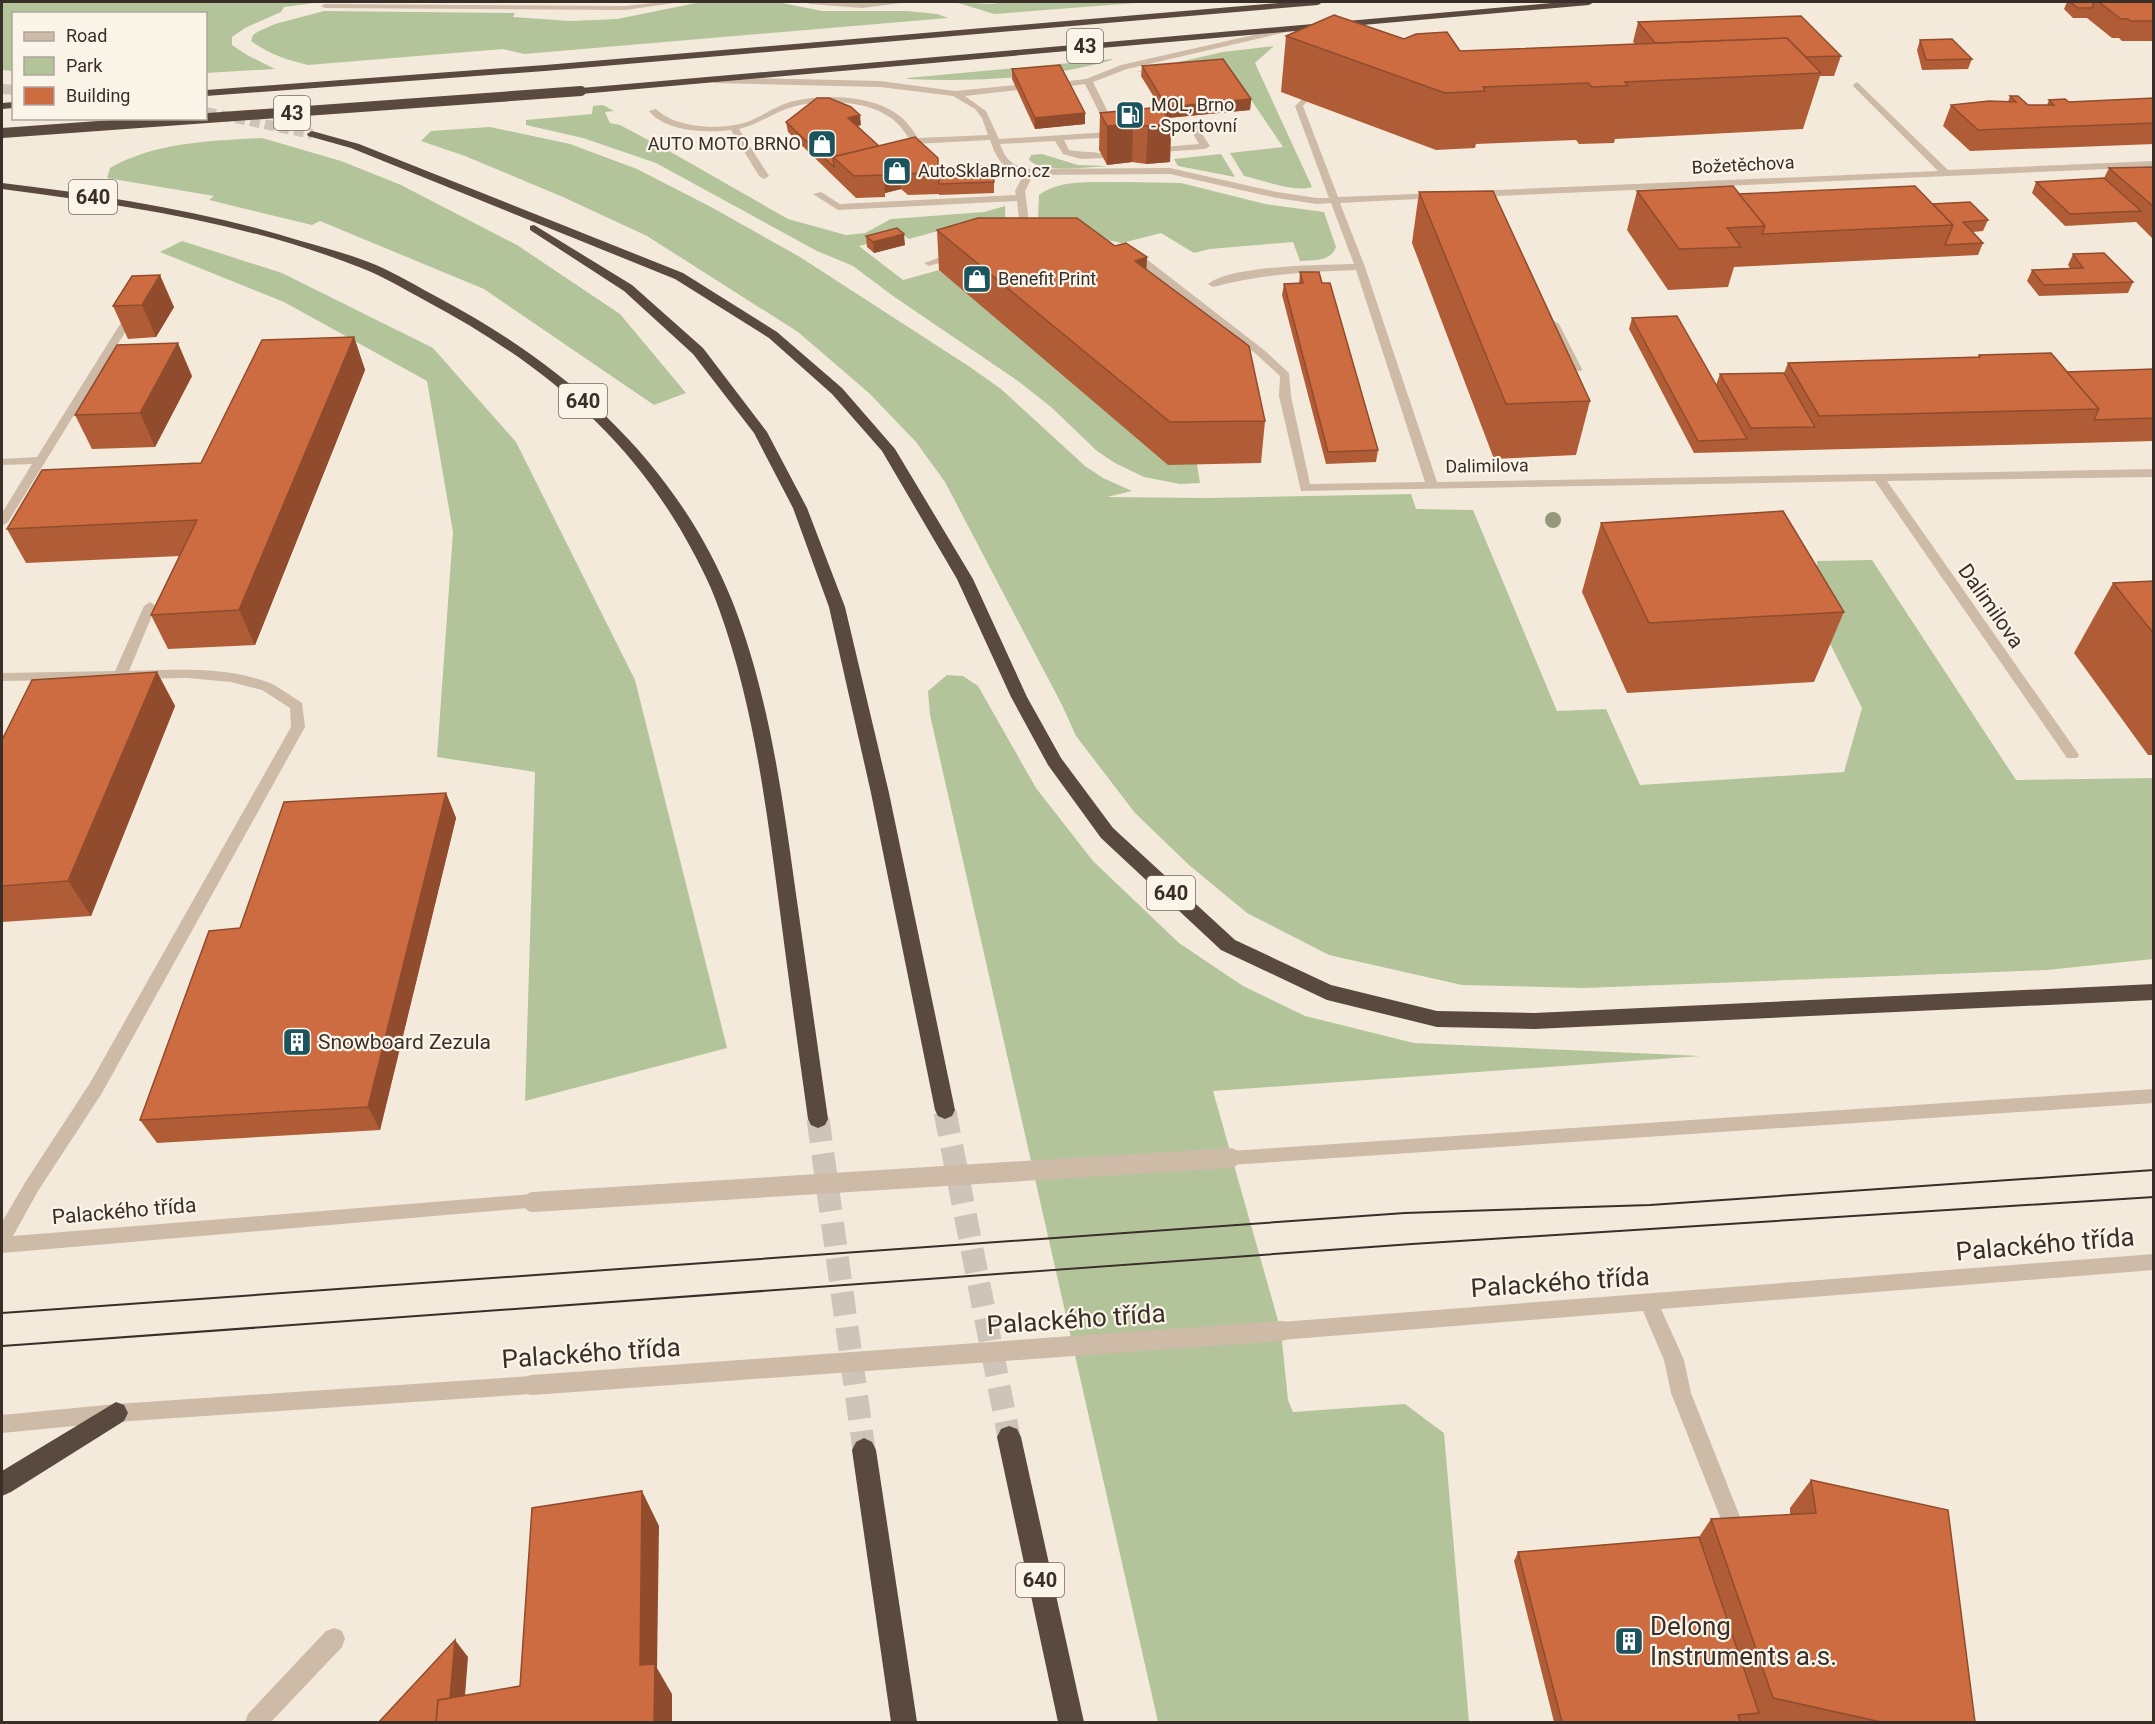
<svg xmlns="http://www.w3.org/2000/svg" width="2155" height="1724" viewBox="0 0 2155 1724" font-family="Roboto,sans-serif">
<rect width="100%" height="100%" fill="#f4eadc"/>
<g fill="#b3c49b">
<path d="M2,2H322L284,7L281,12L245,28L232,37V45L247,55L275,69L206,73V14H14L13,71L2,70Z"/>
<path d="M701,2H777L822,11H907L937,14L948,18L524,54L503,49L308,65C286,60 269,54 251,41L253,35L259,31L275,24L324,11L515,13L513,17L570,21L617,19Z"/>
<path d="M955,2L990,4L1006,2H1148L994,14Z"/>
<path d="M1274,46L1255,63L1312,187C1292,193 1264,180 1244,176L1230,153L1283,147L1226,63L1135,72L1223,52Z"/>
<path d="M1113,59C1111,61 1100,63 1093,65C1034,79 969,82 908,79L907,78Z"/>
<path d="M603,105L614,111L605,112L610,123L620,125L669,151L788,219L846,235L865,233L891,219L984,212L1005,206L1006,230L971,222L909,239L903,235L859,246L903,280L939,270L1197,464L1200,483L1180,484L1144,477L1115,463L1097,451L1051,407L1018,381L893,296L853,266L817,251L656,163L583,138L526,125V120L592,114L593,106Z"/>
<path d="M490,127L570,144L637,169L711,207L800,257L970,367L1001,389L1085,466L1103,478L1132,491L1107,497L1208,498L1411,494L1416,509L1473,510L1557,711L1606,709L1640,785L1844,772L1862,708L1817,617V561L1872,560L2016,780L2153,778V959L2047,970L1584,988L1462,985L1329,955L1247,913L1189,865L1135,813L1076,736L1062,705L945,482L916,442L869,393L798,332L647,236L563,197L465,156L421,141L431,131Z"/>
<path d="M262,138L341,161L401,185L517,245L620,314L686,393L654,405L484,289L320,221L312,225L209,200L214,196L107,178L110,168C156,142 210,141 262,138Z"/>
<path d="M1042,154L1078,165L1108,166C1087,167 1044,174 1029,160L1031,155Z"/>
<path d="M1221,154L1235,177L1178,166L1174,159Z"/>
<path d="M1126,182L1181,183L1265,204L1324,212L1336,247C1331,262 1313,260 1300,261L1293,242L1210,249L1194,253L1161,233L1122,243L1107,240L1065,239L1043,229L1038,217L1039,195C1062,178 1098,183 1126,182Z"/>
<path d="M182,241L282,273L433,348L516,442L635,680L727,1048L525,1101L535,772L437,757L453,532L427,381L284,302L160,252Z"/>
<path d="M947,675L963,676L978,686L1036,788L1093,861L1179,943L1243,986L1305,1016L1414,1043L1701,1056L1213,1091L1281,1331L1288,1400L1293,1412L1405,1404L1444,1433L1469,1722H1158L930,715L928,691Z"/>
</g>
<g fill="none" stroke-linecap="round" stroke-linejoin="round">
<g stroke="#cfc4b8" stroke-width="10" stroke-dasharray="10 5" stroke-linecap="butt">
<path d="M2,89L14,90"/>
<path d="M206,112L312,134"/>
</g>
<path stroke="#cfc4b8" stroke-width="18" stroke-dasharray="18 9" stroke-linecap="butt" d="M945,1110L946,1113"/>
<g stroke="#cfc4b8" stroke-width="23" stroke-dasharray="23 12" stroke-linecap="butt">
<path d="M945,1112L1009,1437"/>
<path d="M818,1119L864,1450"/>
</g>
<g fill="#cdbba7" fill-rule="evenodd">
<path d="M661,2H681L626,10L325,8L321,6L325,4L626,6Z"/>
<path d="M806,2H909L862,8L810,4Z"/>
<path d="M1288,27L1292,29L1291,31L1127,69L1093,82L1119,134L1115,137L1064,140L1069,150C1081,153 1097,150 1107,156L1105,158L1081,159L1063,154L1055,141L1000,144C1006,161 1013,166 1030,169L1170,168L1277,192L1317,198H1329L1295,106L1304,97L1308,100L1303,106L1338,197L1440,193L1442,195L1437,198L1340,203L1365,267L1437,482L2154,469V477L1887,481L2077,752L2079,755L2077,758H2067L1875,481L1301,491L1279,396L1280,376L1256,354L1125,254L1130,251L1140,254L1264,350L1289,373L1291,396L1310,484L1425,482L1356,270C1305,272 1262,274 1213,287L1208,284C1231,265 1322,265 1354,264L1331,203L1317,204L1277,198L1170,174L1033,175L1025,191L1031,237L1026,240L1021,237L1017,201L838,210L813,194L821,192L840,204L1016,195L1015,191L1024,174C1003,169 997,160 990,140L915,144L912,143C905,133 901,125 891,118C865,99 816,98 786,109C770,115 757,125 739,129L769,176L764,179L759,176L731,130C706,133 666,132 649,111L656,109C675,128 719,130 744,123C762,117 776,105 794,101C825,94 871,95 897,114C906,120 912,129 918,138L988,135L982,118L975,109L953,96L880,87L715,83L711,80L715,77L880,81L955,91L1016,85L1020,88L1019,90L965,96L986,111L999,139L1109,132L1085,84L1064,87L1060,84L1061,82L1086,79L1121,65Z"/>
<path d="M1857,82L1948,170L2154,161V167L1473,197L1468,194L1473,191L1938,171L1854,87L1853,85Z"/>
<path d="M1220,124L1224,127L1223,129L1200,131L1210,146L1205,149L1160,152L1158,150L1163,147L1199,144L1192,132L1151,136L1147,133L1151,130Z"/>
<path d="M958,251L963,254L962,256L929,266L924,263Z"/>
<path d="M132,310L137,313L8,522L2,526V513L32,464L2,465V459L37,457L127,313Z"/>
<path d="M1554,321L1559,324L1582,369L1581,371H1573L1572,369L1549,324Z"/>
<path d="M150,602L156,606L129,671C175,670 226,666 270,683C281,688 292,697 302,703L305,727L102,1093L38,1191L13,1236L533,1194L539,1197L542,1202L539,1207L2,1253V1222L26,1181L90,1083L291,727L290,708L262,690L231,682L187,678L2,681V673L115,671L144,606Z"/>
<path d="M2154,1089V1103L1230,1165L1224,1163L1221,1158L1224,1153L1230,1151Z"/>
<path d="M2154,1254V1270L1661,1309L1684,1360L1691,1393L1748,1537L1745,1544L1738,1547L1731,1544L1728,1537L1671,1393L1664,1360L1643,1311L1281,1340L1274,1337L1272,1331L1274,1325L1281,1322Z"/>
<path d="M532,1376L539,1379L542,1385L539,1391L532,1394L116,1422L2,1433V1415L116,1404Z"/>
<path d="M334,1628L342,1631L345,1639L342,1647L271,1722H245L248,1714L326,1631Z"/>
</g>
<g fill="#5a493e" fill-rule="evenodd">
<path d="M1291,2H1323L1318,5L545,71L206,96V90L545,65Z"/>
<path d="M1563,2H1594L1589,5L581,94L576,91L581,88Z"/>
<path d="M14,102V108L2,109V103Z"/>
<path d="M312,131L359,144L683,273L777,332L842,388L895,449L973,579L1027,697L1061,758L1113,828L1235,940L1331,985L1437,1011L1534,1013L2154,984V1000L1534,1029L1437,1027L1327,1000L1221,950L1101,838L1048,765L1011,697L957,579L882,451L832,394L769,338L675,279L351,148L308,136L307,134Z"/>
<path d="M2,183C103,195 204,211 301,241C326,248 352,255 376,265C397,274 418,287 439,298C569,367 677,463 733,603C768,693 782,792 795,887C806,964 817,1042 828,1119L825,1125L818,1128L811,1125L808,1119C798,1047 788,975 779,904C766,804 753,703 719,609C709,580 694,553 679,527C617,424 531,357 426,301C406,290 386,278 364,269C249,223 124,205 2,189Z"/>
<path d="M534,225L632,285L703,348L767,432L807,508L845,607L889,793L955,1110L952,1116L945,1119L938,1116L935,1110L871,793L829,607L793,508L754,433L693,354L624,291L530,230V226Z"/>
<path d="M116,1402L124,1405L128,1413L124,1421L11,1492L2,1496V1471Z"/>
<path d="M1009,1426L1017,1429L1021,1437L1084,1722H1058L997,1437L1001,1429Z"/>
<path d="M864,1438L872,1442L876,1450L917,1722H891L852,1450L856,1442Z"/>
</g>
<g stroke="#392e28" stroke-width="2">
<path d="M2,1313L1405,1213L1650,1205L2154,1170"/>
<path d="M2,1346L1412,1244L2154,1197"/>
</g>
<g stroke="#cdbba7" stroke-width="20">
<path d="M533,1202L1230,1158"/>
<path d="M532,1385L1281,1331"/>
</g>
<path stroke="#5a493e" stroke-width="10" d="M2,133L581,91"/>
</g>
<circle fill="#939a7a" cx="1553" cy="520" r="8"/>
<g fill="#b05d37">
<path d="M2067,2H2154V41H2122L2119,38H2112L2087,18H2073L2064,9Z"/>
<path d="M1638,22L1841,56L1834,76H1820L1803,129L1615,139L1614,143L1579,144L1576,140L1476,144L1475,148L1436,150L1281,92L1286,36L1404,39L1460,51L1635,44L1633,42Z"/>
<path d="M1920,40L1972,59L1968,69L1922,70L1917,50Z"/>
<path d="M1142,66L1251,99L1250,110L1168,118L1171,124L1170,162L1146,164L1132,162L1107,165L1099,150L1100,113L1160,107L1141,76Z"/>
<path d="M1012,69L1085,124L1035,129L1012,79Z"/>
<path d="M2010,96L2028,105H2047L2049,100L2069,102L2154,98V144L1970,151L1943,126L1951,105L2008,102Z"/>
<path d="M786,122L861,125L858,126L879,146L938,158V168L994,182V193L939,195V194L908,195L901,189L885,193V197L856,198L788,132Z"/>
<path d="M2154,167V240L2136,222L2065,226L2032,193L2036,182L2104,178L2109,168Z"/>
<path d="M1637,191L1739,194L1933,204L1988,220L1983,231L1973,232L1983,243L1978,255L1734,267L1728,287L1668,290L1627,230Z"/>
<path d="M1419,192L1590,401L1576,455L1494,459L1412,243Z"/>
<path d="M937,230L1115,246L1147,257L1146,269L1265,421L1261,463L1168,465L939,270Z"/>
<path d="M866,236L905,245L874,253L867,247Z"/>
<path d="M2073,254L2133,282L2128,293L2039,296L2027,281L2032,270L2070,268L2068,265Z"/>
<path d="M1300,272L1322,283L1378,450L1376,462L1326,464L1282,295L1284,284H1299Z"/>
<path d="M132,276L174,307L156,337L128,339L113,306Z"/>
<path d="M1632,318L1716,385L1720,374L1784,373L1788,363L1977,358L1979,355L2067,372L2154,369V441L1694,453L1629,329Z"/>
<path d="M354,337L365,370L255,645L168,649L151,615L180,556L26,563L7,529L201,463Z"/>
<path d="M192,376L155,447L92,449L75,415Z"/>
<path d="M1601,523L1844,612L1814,682L1627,693L1582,592Z"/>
<path d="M2113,583L2154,634V755H2148L2074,653Z"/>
<path d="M157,672L175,706L91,916L2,922V740Z"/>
<path d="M446,793L456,818L380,1130L157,1143L140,1120L240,928Z"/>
<path d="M1811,1480L1975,1722H1554L1514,1561L1518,1552L1699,1537L1711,1519L1790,1515V1508Z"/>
</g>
<g fill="#904c2d">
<path d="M1251,99L1250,110L1166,118L1167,107Z"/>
<path d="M1085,113V124L1035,129V118Z"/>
<path d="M860,115L861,125L849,128L848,118Z"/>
<path d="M1133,124L1132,162L1107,165V126Z"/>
<path d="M1171,124L1170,162L1146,164L1148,126Z"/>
<path d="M900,168L901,189L885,193L883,172Z"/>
<path d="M904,234L905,245L874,253L873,242Z"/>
<path d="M1147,257L1145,297L1135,261Z"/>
<path d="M160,275L174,307L156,337L142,305Z"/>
<path d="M354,337L365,370L255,645L239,610Z"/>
<path d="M178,343L192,376L155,447L140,413Z"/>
<path d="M157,672L175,706L91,916L68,881Z"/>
<path d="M446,793L456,818L380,1130L368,1107Z"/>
<path d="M642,1491L659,1526L657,1668L672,1694V1722H654L640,1665Z"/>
<path d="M455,1640L468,1657L463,1722H448Z"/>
</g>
<g fill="#cd6c40" stroke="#904c2d" stroke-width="1.5">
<path d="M2070,2H2094L2092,8H2078Z"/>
<path d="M2099,2H2154V21H2131L2128,19H2121Z"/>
<path d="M1334,15L1404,39L1416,34L1447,32L1460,51L1787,38L1821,73L1625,82L1628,86H1616L1592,87L1588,83L1483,87L1485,91L1445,93L1286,36Z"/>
<path d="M1801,16L1841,56L1806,57L1787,38L1655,43L1638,22Z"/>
<path d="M1952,39L1972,59L1926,60L1920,40Z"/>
<path d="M1223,59L1251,99L1167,107L1142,66Z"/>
<path d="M1060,65L1085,113L1035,118L1012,69Z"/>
<path d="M2010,96H2018L2028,105H2054L2049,100L2065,99L2069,102L2154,98V123L1978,130L1951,105L1989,101L2016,102Z"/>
<path d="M817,98H829L851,107L860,115L848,118L879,146L833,157L834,167L786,122Z"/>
<path d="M1161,107L1171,124L1148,126L1133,124L1107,126L1100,113Z"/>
<path d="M915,137L938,158V172L906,174L900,168L883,172L884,175L854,176L833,157Z"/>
<path d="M992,166L994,182L939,184L938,168Z"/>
<path d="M2154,167V207L2109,168Z"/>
<path d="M2104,178L2141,211L2070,214L2036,182Z"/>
<path d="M1733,186L1765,226L1727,228L1741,247L1679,249L1637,191Z"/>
<path d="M1915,186L1953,225L1762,234L1765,226L1739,194Z"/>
<path d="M1493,191L1590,401L1506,404L1419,192Z"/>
<path d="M1970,202L1988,220L1963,222L1983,243L1945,245L1953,225L1933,204Z"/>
<path d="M978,218H1077L1115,246L1126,243L1147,257L1135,261L1249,346L1265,421L1170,422L937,230Z"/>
<path d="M897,228L904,234L873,242L866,236Z"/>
<path d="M2104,253L2133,282L2044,285L2032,270L2083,268L2073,254Z"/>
<path d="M1300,272H1319L1322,283H1330L1378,450L1328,452L1284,284L1303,283Z"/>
<path d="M160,275L142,305L113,306L132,276Z"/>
<path d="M1677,316L1747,439L1698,441L1632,318Z"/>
<path d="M354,337L239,610L151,615L197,520L7,529L42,470L201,463L262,340Z"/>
<path d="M178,343L140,413L75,415L117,345Z"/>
<path d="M2051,353L2099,409L1819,416L1788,363L1980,357L1979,355Z"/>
<path d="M2154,369V418L2094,420L2099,409L2067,372Z"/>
<path d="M1784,373L1815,427L1751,428L1720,374Z"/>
<path d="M1783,511L1844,612L1649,623L1601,523Z"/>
<path d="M2154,581V634L2113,583Z"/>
<path d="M157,672L68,881L2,886V740L32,680Z"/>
<path d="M446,793L368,1107L140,1120L209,931L240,928L284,802Z"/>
<path d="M1811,1480L1948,1510L1975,1722H1881L1773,1698L1711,1519L1816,1513Z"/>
<path d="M642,1491L640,1665L655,1664L654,1722H436L438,1700L520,1686L532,1508Z"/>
<path d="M1699,1537L1759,1713L1738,1715L1740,1722H1562L1518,1552Z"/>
<path d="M455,1640L450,1698L438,1700L436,1722H379Z"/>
</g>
<defs>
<g id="fuel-square" transform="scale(1.5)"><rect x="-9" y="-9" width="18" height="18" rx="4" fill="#1b545d" stroke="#fbf4e9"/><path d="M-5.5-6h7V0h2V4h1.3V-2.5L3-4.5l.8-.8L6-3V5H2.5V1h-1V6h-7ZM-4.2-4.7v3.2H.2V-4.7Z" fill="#fff"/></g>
<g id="shop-square" transform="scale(1.5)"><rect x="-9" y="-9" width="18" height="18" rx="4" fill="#1b545d" stroke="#fbf4e9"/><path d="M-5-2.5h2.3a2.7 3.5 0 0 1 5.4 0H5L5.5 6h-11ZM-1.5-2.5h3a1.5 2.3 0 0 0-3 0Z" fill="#fff"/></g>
<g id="building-square" transform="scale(1.5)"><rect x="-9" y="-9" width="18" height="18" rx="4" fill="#1b545d" stroke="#fbf4e9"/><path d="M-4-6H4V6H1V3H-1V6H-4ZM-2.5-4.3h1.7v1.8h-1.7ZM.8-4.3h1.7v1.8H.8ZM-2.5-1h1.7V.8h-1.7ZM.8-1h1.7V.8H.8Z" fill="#fff"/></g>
</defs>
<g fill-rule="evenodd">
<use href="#fuel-square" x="1130" y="115"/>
<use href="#shop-square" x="822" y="144"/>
<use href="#shop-square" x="897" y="171"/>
<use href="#shop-square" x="977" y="279"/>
<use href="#building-square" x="297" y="1042"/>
<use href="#building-square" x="1629" y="1641"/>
</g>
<g text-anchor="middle" stroke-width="4.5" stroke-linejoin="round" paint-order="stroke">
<g font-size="18" fill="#392e28" stroke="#fbf4e9" text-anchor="start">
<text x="1151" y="111">MOL, Brno<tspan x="1151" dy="21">- Sportovní</tspan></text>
<text x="801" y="150" text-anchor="end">AUTO MOTO BRNO</text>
<text x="918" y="177">AutoSklaBrno.cz</text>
<text x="998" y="285">Benefit Print</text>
</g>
<g font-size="18" fill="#392e28" stroke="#fbf4e9">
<text transform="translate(1743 165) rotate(-3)" y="6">Božetěchova</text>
<text transform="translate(1487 466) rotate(-1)" y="6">Dalimilova</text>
</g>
<g fill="#fbf4e9" stroke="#736962" stroke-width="1.5">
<rect x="1067" y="29" width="36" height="34" rx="4.5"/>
<rect x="274" y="96" width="36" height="34" rx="4.5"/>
<rect x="69" y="180" width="48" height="34" rx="4.5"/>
<rect x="559" y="384" width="48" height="34" rx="4.5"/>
<rect x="1147" y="876" width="48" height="34" rx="4.5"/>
<rect x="1016" y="1563" width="48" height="34" rx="4.5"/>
</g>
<g font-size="20" font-weight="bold" fill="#392e28">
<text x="1085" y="53">43</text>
<text x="292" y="120">43</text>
<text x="93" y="204">640</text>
<text x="583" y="408">640</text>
<text x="1171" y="900">640</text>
<text x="1040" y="1587">640</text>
</g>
<g font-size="21" fill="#392e28" stroke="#fbf4e9">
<text transform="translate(1991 606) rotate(55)" y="7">Dalimilova</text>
<text transform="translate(124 1211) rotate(-5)" y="7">Palackého třída</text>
</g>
<g font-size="21" fill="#392e28" stroke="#fbf4e9" text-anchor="start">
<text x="318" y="1049">Snowboard Zezula</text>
</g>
<g font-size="26" fill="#392e28" stroke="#fbf4e9">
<text transform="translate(2045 1244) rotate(-5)" y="9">Palackého třída</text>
<text transform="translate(1560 1282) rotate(-4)" y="9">Palackého třída</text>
<text transform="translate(1076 1319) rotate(-4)" y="9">Palackého třída</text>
<text transform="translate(591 1353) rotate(-4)" y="9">Palackého třída</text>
</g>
<g font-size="26" fill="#392e28" stroke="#fbf4e9" text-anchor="start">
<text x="1650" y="1635">Delong<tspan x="1650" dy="30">Instruments a.s.</tspan></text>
</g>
</g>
<rect width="2155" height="1724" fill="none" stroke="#392e28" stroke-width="6"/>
<rect x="12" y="12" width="195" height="108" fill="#fbf4e9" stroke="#ada59c" stroke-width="1.5"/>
<rect x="24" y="32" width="30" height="9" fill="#cdbba7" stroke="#ada59c" stroke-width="1.5"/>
<text x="66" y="42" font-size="18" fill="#392e28">Road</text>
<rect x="24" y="57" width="30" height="18" fill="#b3c49b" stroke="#ada59c" stroke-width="1.5"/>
<text x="66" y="72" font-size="18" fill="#392e28">Park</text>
<rect x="24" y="87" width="30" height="18" fill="#cd6c40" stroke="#ada59c" stroke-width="1.5"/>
<text x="66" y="102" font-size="18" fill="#392e28">Building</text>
</svg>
